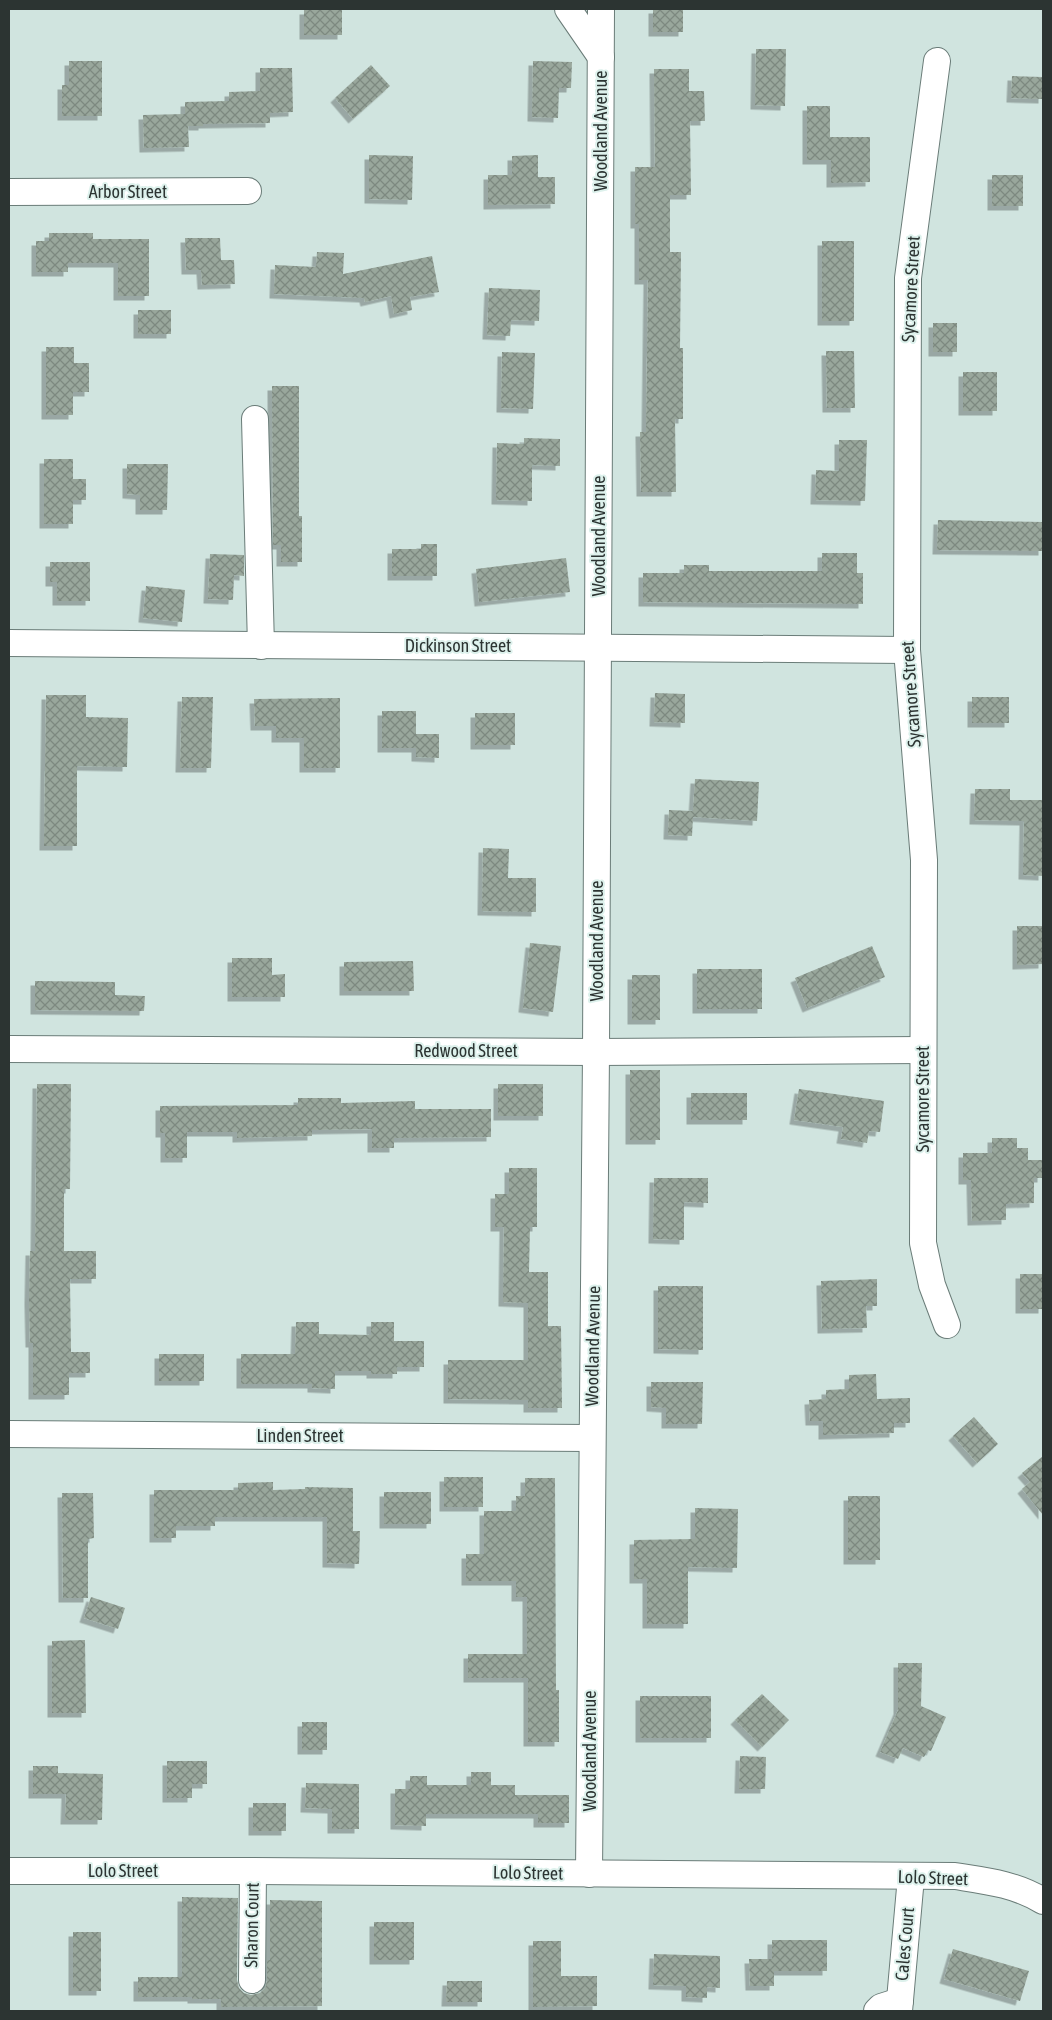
<svg xmlns="http://www.w3.org/2000/svg" width="1052" height="2020" viewBox="0 0 1052 2020" font-family="'Asap Condensed',sans-serif">
<defs>
<pattern id="building-cross-hatch" width="8" height="8" patternUnits="userSpaceOnUse" patternTransform="scale(1.25)"><rect width="8" height="8" fill="#99a79c"/><path d="M0 0l8 8M0 8l8-8" fill="none" stroke="#7d8980"/></pattern>
<filter id="shadow"><feDropShadow dx="-4.5" dy="4.5" stdDeviation="0" flood-color="#0004"/></filter>
</defs>
<rect width="100%" height="100%" fill="#d0e4df"/>
<g fill="url(#building-cross-hatch)" filter="url(#shadow)">
<rect x="653" y="9" width="30" height="23"/>
<rect x="304" y="10" width="38" height="25"/>
<path d="M756,49H786L785,106L755,105Z"/>
<path d="M69,61H102V116H62V85H69Z"/>
<path d="M533,61L572,62L571,88H559L558,118L532,117Z"/>
<path d="M371,65L390,86L353,119L335,98Z"/>
<path d="M260,68H292L293,112L270,113V123L203,124V126H188L189,147L144,148L143,115L185,114V102L229,101V92L260,91Z"/>
<path d="M654,69H689V91H704L705,121H690L691,195H670V252H681L680,348H683V419H675L676,492H641L640,432H646L648,280H639V224H635V167H655Z"/>
<path d="M1012,76L1043,77V99L1011,98Z"/>
<path d="M807,106H830V137H870V182L831,183V160H807Z"/>
<path d="M369,155L413,156L412,200L369,199Z"/>
<path d="M538,155V177H555V204L488,205V175H512V156Z"/>
<rect x="992" y="175" width="31" height="31"/>
<path d="M49,233H93V239H149V296H118V263H68V272H36V241H49Z"/>
<path d="M185,238H220L221,260H234L235,284L202,285L201,270H186Z"/>
<rect x="822" y="241" width="32" height="80"/>
<path d="M317,252L344,253L343,274L432,256L439,292L410,297L412,310L394,314L391,296L365,302L364,298L274,294L275,265L316,267Z"/>
<path d="M489,288L540,290L539,321L511,320L510,336L487,335Z"/>
<rect x="138" y="310" width="33" height="24"/>
<rect x="933" y="323" width="24" height="29"/>
<path d="M46,347H74V363H89V392H73V415H46Z"/>
<path d="M826,351H854L855,408H827Z"/>
<path d="M502,352L535,353L533,409L501,408Z"/>
<rect x="963" y="372" width="34" height="39"/>
<path d="M272,386H299V516H302V562H281V545H273Z"/>
<path d="M524,438L560,439V466L532,465V501L496,500L497,443L524,444Z"/>
<path d="M839,440H867L865,501L815,500L816,470L839,471Z"/>
<path d="M44,459H73V479H86V500H73V524H44Z"/>
<path d="M127,464H168L167,510H140V495L127,494Z"/>
<path d="M938,520L1043,522V551L937,550Z"/>
<path d="M421,544H437V576H392V549H421Z"/>
<path d="M822,553H857V573H863V604L643,602V573H684V565H709V571H822Z"/>
<path d="M210,554L244,555V576L234,575L233,600L208,599Z"/>
<path d="M566,558L570,592L479,602L476,569Z"/>
<path d="M50,562H90V601H57V582H50Z"/>
<path d="M146,586L185,590L182,622L143,618Z"/>
<path d="M655,693L685,694V723L654,722Z"/>
<path d="M46,695H86V717L128,718L127,767L77,766V846H44Z"/>
<path d="M182,697H213L211,768H180Z"/>
<rect x="972" y="697" width="37" height="26"/>
<path d="M340,698V768H304V738H276V726H255L254,699Z"/>
<path d="M382,711H416V739V734H439V758L416,757V748H382Z"/>
<rect x="475" y="713" width="40" height="32"/>
<path d="M695,779L759,782L757,821L693,817L692,836L668,835L669,810L693,811Z"/>
<path d="M975,789H1010V800H1043V876L1023,875L1024,821L974,820Z"/>
<path d="M483,848L509,849L508,878H536V912L482,911Z"/>
<path d="M1017,926H1043V964L1017,965Z"/>
<path d="M530,943L561,946L553,1012L523,1008Z"/>
<path d="M872,946L885,977L807,1008L795,978Z"/>
<path d="M232,958H272V975L285,974V997H232Z"/>
<path d="M413,961L414,991H344V962Z"/>
<rect x="697" y="969" width="65" height="40"/>
<rect x="632" y="975" width="28" height="45"/>
<path d="M35,981L115,982V995L145,996L144,1011L35,1010Z"/>
<rect x="630" y="1070" width="30" height="70"/>
<path d="M37,1084H71L70,1189H64V1251H96V1279H70L71,1352H90V1373H69V1395H33V1343H30L29,1300L30,1251H35Z"/>
<rect x="498" y="1084" width="45" height="32"/>
<path d="M799,1089L884,1101L880,1132L869,1131L867,1143L841,1139L843,1127L794,1120Z"/>
<rect x="691" y="1093" width="56" height="27"/>
<path d="M298,1098H341V1103L415,1101V1109H491V1137L394,1138V1148H372V1129L312,1130V1136L237,1138V1132H187V1158H165V1133H160V1106L298,1105Z"/>
<path d="M992,1138H1017V1148H1028V1160H1042V1178H1034V1203L1006,1204V1220L972,1221L971,1180H963V1153H992Z"/>
<path d="M509,1168H537V1227H530L529,1272H548V1326H561L562,1408H528V1400L448,1399V1360H528V1303L503,1302L504,1227H495V1194H509Z"/>
<path d="M654,1178H708V1203L684,1202V1240L653,1239Z"/>
<rect x="1020" y="1274" width="23" height="35"/>
<path d="M877,1279V1306H866L867,1328L822,1329L821,1281Z"/>
<path d="M658,1286H703V1350L658,1349Z"/>
<path d="M296,1322H319V1334L371,1335V1322H394V1341H424V1367H397V1374H371V1371H335V1389L312,1388V1384H241V1354H295Z"/>
<rect x="159" y="1354" width="45" height="27"/>
<path d="M876,1374L877,1399L910,1398V1423H894V1433L823,1435V1421H810L809,1400L826,1399V1390L849,1389V1375Z"/>
<path d="M651,1382H703L702,1424H666V1408L651,1407Z"/>
<path d="M974,1417L998,1444L977,1463L953,1436Z"/>
<path d="M1043,1456V1515L1022,1489L1030,1482L1022,1473Z"/>
<rect x="444" y="1477" width="39" height="30"/>
<path d="M525,1478H555L556,1690H559V1742H528V1678H468V1654H527V1597H516V1581H466V1554H484V1511H516V1496H525Z"/>
<path d="M273,1482V1490L305,1489V1487L353,1488V1531H360L359,1564L327,1563V1517H215V1526H176V1538H154V1490H238V1483Z"/>
<rect x="384" y="1492" width="47" height="32"/>
<path d="M62,1493H93L94,1538L88,1539V1598H63Z"/>
<rect x="848" y="1496" width="32" height="64"/>
<path d="M695,1508L738,1509L737,1568L688,1567V1624H647V1579H634V1540L695,1539Z"/>
<path d="M91,1597L125,1608L118,1629L84,1618Z"/>
<path d="M85,1640L86,1713H52V1641Z"/>
<path d="M898,1663H922L921,1706L946,1717L931,1751L928,1750L924,1757L903,1748L898,1759L880,1752L898,1710Z"/>
<path d="M762,1694L789,1720L762,1747L735,1720Z"/>
<rect x="640" y="1696" width="71" height="42"/>
<rect x="302" y="1722" width="25" height="28"/>
<path d="M740,1756L766,1757L765,1789H739Z"/>
<path d="M167,1761H207V1784H192V1798H167Z"/>
<path d="M33,1766H58V1773L103,1774L102,1820H65L66,1794H33Z"/>
<path d="M471,1772H491V1785H515V1795H569V1823H538V1814H426V1826L395,1825V1789H410V1776H427V1785H471Z"/>
<path d="M306,1783L359,1784V1829H332V1809L305,1808Z"/>
<rect x="253" y="1803" width="33" height="28"/>
<path d="M182,1897L238,1898L237,1980L239,1988L244,1993L251,1995L260,1993L265,1988L267,1981V1960H270V1900L322,1901V2006L221,2007V1999H192V1997H138V1977H182Z"/>
<rect x="374" y="1922" width="40" height="38"/>
<rect x="73" y="1932" width="28" height="59"/>
<path d="M772,1940H827V1971H774V1986H750L749,1959H772Z"/>
<path d="M533,1941H561V1976H597V2006L533,2007Z"/>
<path d="M953,1949L1029,1971L1020,2001L944,1979Z"/>
<path d="M654,1954L720,1956V1988L707,1987V1998L686,1997V1986L653,1985Z"/>
<path d="M447,1981H482V2002H446Z"/>
</g>
<g fill="none" stroke-linecap="round" stroke-linejoin="round">
<g stroke="#6a7c78" stroke-width="28">
<g id="minor">
<path d="M568,9L601,57"/>
<path d="M937,61L908,278L907,650L924,860L923,1243L932,1285L947,1325"/>
<path d="M9,192L248,191"/>
<path d="M255,419L261,646"/>
<path d="M9,643L907,650"/>
<path d="M9,1049L596,1052L923,1050"/>
<path d="M9,1434L592,1438"/>
<path d="M9,1871H253L955,1876C987,1881 1015,1884 1043,1901"/>
<path d="M589,1874L596,1052L601,9"/>
<path d="M252,1980L253,1871"/>
<path d="M877,2011L881,2007L900,2001"/>
<path d="M899,2011L911,1877"/>
</g>
</g>
<use href="#minor" stroke="#fff" stroke-width="26"/>
</g>
<g text-anchor="middle" stroke-width="4" stroke-linejoin="round" paint-order="stroke">
<g font-size="18" fill="#2c3432" stroke="#ddf1ec">
<text transform="translate(601 131) rotate(-90)" y="6">Woodland Avenue</text>
<text x="128" y="198">Arbor Street</text>
<text transform="translate(911 289) rotate(-87)" y="6">Sycamore Street</text>
<text transform="translate(599 536) rotate(-90)" y="6">Woodland Avenue</text>
<text x="458" y="652">Dickinson Street</text>
<text transform="translate(911 694) rotate(-94)" y="6">Sycamore Street</text>
<text transform="translate(597 941) rotate(-90)" y="6">Woodland Avenue</text>
<text x="466" y="1057">Redwood Street</text>
<text transform="translate(923 1099) rotate(-90)" y="6">Sycamore Street</text>
<text transform="translate(593 1346) rotate(-89)" y="6">Woodland Avenue</text>
<text x="300" y="1442">Linden Street</text>
<text transform="translate(590 1751) rotate(-90)" y="6">Woodland Avenue</text>
<text x="123" y="1877">Lolo Street</text>
<text transform="translate(528 1873) rotate(1)" y="6">Lolo Street</text>
<text transform="translate(933 1878) rotate(2)" y="6">Lolo Street</text>
<text transform="translate(252 1925) rotate(-89)" y="6">Sharon Court</text>
<text transform="translate(905 1944) rotate(-85)" y="6">Cales Court</text>
</g>
</g>
<rect width="1052" height="2020" fill="none" stroke="#2c3432" stroke-width="20"/>
</svg>
